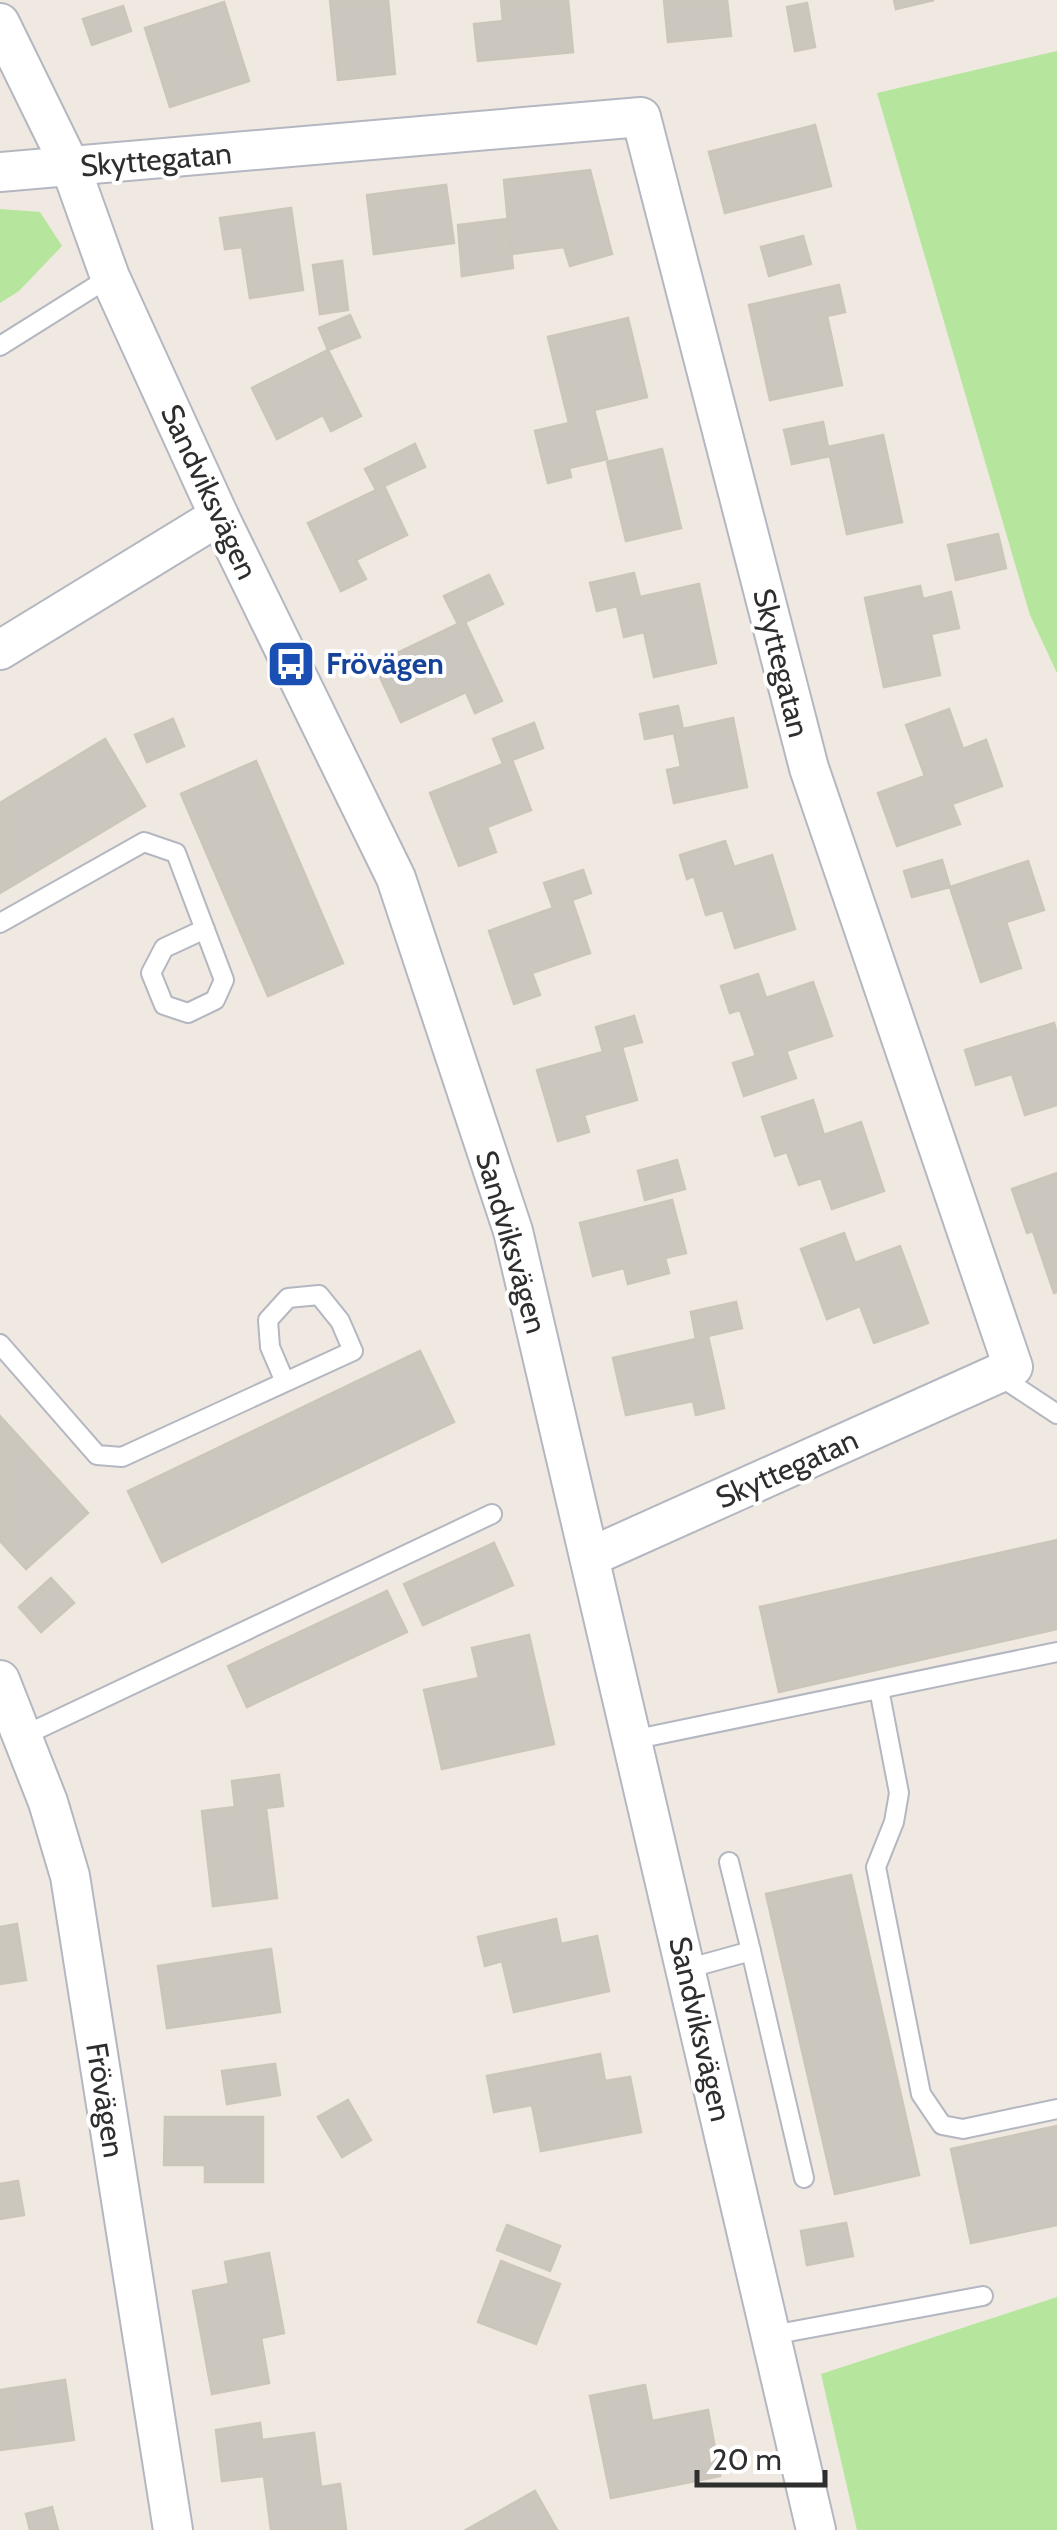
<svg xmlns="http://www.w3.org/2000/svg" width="1057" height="2530" viewBox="0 0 1057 2530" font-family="Cabin,sans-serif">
<rect width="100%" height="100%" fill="#efe9e1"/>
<g fill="#b6e59e">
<path d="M1057,51V673L1030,615L877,93Z"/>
<path d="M0,209L40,212L62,246L19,291L0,303Z"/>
<path d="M1057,2297V2530H857L821,2374Z"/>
</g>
<g fill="#cbc7bf" stroke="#cbc5ba" stroke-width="2.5">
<path d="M330,0H388L395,74L338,80Z"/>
<path d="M501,0H568L573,52L478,61L474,24L503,21Z"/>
<path d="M664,0H727L731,36L668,42Z"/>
<path d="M894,0H934L896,9Z"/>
<path d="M224,2L249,81L170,107L145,28Z"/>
<path d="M807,3L815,47L795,51L787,7Z"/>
<path d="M123,6L131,31L92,45L83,19Z"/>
<path d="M815,125L831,186L725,213L709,152Z"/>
<path d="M590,170L612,254L570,266L564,247L511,254L504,180Z"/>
<path d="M446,185L454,243L374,254L367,195Z"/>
<path d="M291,208L303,290L250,298L242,247L225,249L220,218Z"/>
<path d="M508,219L513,268L462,276L458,225Z"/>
<path d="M803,236L811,264L769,276L761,247Z"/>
<path d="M342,261L348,310L320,314L313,265Z"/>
<path d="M839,285L845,312L827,316L842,385L770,400L749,305Z"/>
<path d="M350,315L360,337L328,350L319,328Z"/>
<path d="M628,318L647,397L594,410L607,459L569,468L571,477L548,483L535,431L569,423L548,337Z"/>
<path d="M328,350L361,416L331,431L323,415L277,439L252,388Z"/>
<path d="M823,422L828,447L883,435L902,522L847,534L830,456L792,464L784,430Z"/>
<path d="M415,444L425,467L384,486L407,535L356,560L366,579L341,591L308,523L376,490L365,469Z"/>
<path d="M662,449L681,528L626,541L607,462Z"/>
<path d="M998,534L1006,568L956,580L948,545Z"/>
<path d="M634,573L640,597L699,584L716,663L654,677L644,632L624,637L617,606L597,611L590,583Z"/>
<path d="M489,575L503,604L465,622L502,701L475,713L466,692L401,722L374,664L458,624L444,596Z"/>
<path d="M920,586L923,599L951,592L959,628L931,634L940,675L884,687L865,598Z"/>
<path d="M678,706L683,729L733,718L747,787L674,803L667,770L681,767L674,733L645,739L640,714Z"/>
<path d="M949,709L963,749L986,740L1002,786L952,804L960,824L897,846L878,793L925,776L906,725Z"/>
<path d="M173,719L184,746L147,762L135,735Z"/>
<path d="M534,723L543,748L512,760L531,810L487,827L496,852L459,866L430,793L503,764L493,739Z"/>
<path d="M105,739L145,806L0,893V803Z"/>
<path d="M256,761L343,963L268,996L181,794Z"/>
<path d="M725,841L734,867L772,855L795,929L735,948L723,910L706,915L694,876L687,879L680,855Z"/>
<path d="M942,860L950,887L912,897L904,871Z"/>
<path d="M1028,861L1044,910L1006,922L1021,968L981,982L950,887Z"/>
<path d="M583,870L591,893L572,900L590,953L532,973L540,995L514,1004L489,931L553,908L544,883Z"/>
<path d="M758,974L766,998L813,982L832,1036L786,1051L796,1078L744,1096L733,1063L756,1056L740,1010L730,1013L721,986Z"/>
<path d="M634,1016L642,1042L622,1047L637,1100L584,1115L589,1132L558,1141L537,1070L603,1052L596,1027Z"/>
<path d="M1054,1023L1057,1034V1105L1025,1115L1012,1074L976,1085L965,1050Z"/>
<path d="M813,1100L824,1135L861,1122L884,1191L832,1209L821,1178L799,1185L787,1152L775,1156L762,1117Z"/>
<path d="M677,1160L685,1189L645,1200L638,1171Z"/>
<path d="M1057,1173V1292L1054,1293L1033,1231L1027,1233L1012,1189Z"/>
<path d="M672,1200L686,1253L665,1258L669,1273L628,1284L624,1268L593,1276L580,1223Z"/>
<path d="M844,1233L855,1263L900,1246L928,1323L874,1343L860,1306L827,1319L801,1249Z"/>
<path d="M736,1302L742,1328L708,1336L724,1408L696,1415L693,1401L626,1415L613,1358L696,1339L691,1312Z"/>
<path d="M420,1351L454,1422L162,1562L128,1491Z"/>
<path d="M0,1416L88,1513L26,1569L0,1541Z"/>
<path d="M1057,1540V1629L779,1692L760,1607Z"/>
<path d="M494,1543L513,1585L423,1625L404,1584Z"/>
<path d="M51,1578L74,1603L41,1632L19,1607Z"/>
<path d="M387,1591L407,1632L247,1707L228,1666Z"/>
<path d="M529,1635L554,1744L442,1769L424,1690L479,1678L472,1648Z"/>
<path d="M279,1775L283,1806L266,1808L277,1898L213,1906L202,1811L235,1807L232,1781Z"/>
<path d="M851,1875L919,2175L835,2194L766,1894Z"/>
<path d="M556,1919L561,1944L597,1936L609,1991L514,2012L502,1961L485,1966L478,1937Z"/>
<path d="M17,1924L26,1980L0,1984V1927Z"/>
<path d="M271,1949L280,2012L167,2028L158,1966Z"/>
<path d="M600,2054L605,2081L630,2077L641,2132L541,2151L532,2105L494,2112L487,2076Z"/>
<path d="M275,2064L280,2095L227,2104L222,2071Z"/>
<path d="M348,2100L371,2140L342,2157L318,2117Z"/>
<path d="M165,2117H263V2182H205V2165H164Z"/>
<path d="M1057,2126V2225L971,2243L951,2149Z"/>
<path d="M18,2181L24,2215L0,2219V2184Z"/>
<path d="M846,2223L853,2256L807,2265L801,2231Z"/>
<path d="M507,2225L560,2246L550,2271L497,2250Z"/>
<path d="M269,2253L284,2333L261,2338L269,2383L212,2394L193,2291L229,2284L225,2262Z"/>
<path d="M501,2261L560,2284L536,2344L478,2322Z"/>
<path d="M65,2380L74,2440L0,2450V2390Z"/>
<path d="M645,2385L652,2421L708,2410L720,2476L611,2498L590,2396Z"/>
<path d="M260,2423L262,2440L314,2433L321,2487L340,2484L346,2529L271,2530L264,2476L222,2481L216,2430Z"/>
<path d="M535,2491L557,2530H466Z"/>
<path d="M52,2507L58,2530H30L26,2514Z"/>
</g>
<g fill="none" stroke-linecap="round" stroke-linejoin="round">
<g stroke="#b4b7c1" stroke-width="22">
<g id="lane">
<path d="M0,346L110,277"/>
<path d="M0,923L144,842L176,853L224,980L215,1000L188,1013L164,1005L151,973L164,948L205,929"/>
<path d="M0,1344L97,1455L122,1457L353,1351L340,1321L319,1295L288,1298L268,1320L270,1347L285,1382"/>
<path d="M998,1375L1057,1414"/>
<path d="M879,1689L899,1793L894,1822L876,1867L921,2094L942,2125L963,2129L1057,2109"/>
<path d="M23,1736L492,1514"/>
<path d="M632,1740L1057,1652"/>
<path d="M751,1951L804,2178"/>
<path d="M686,1969L751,1951L729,1862"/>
<path d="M772,2335L983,2296"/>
</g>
</g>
<g stroke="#b4b7c1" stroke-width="42">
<g id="street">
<path d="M0,23L71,168L110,277L219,516L396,878L513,1231L816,2530"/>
<path d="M0,172L641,117L809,768L1013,1367L590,1557"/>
<path d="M0,650L219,516"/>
<path d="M0,1680L48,1802L70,1876L173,2530"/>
</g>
</g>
<use href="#lane" stroke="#fff" stroke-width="18"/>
<use href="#street" stroke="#fff" stroke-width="38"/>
</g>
<defs>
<g id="bus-square" transform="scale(2.5)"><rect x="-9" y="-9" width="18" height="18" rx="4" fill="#1a4fb4" stroke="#fff"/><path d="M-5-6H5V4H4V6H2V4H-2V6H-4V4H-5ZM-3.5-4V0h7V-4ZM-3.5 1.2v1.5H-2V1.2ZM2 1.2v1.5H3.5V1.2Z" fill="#fff"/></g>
</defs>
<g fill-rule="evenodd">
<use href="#bus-square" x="291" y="664"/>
</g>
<g text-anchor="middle" stroke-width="8" stroke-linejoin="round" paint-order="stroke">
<g font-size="30" fill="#2e2e2e" stroke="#fff">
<text transform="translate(156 160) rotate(-5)" y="10">Skyttegatan</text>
<text transform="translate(209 492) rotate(65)" y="10">Sandviksvägen</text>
<text transform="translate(781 663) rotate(76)" y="10">Skyttegatan</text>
<text transform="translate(511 1242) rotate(74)" y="10">Sandviksvägen</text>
<text transform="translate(787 1469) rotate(-24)" y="10">Skyttegatan</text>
<text transform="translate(700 2029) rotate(77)" y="10">Sandviksvägen</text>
<text transform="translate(105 2100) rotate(81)" y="10">Frövägen</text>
</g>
<g font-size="30" font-weight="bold" fill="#164399" stroke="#fff" text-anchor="start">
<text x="326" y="674">Frövägen</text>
</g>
</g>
<path d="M697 2470v15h128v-15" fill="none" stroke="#2e2e2e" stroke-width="5"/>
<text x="712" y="2470" font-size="30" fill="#2e2e2e" stroke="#ffffff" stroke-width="8" paint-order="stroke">20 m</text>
</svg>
